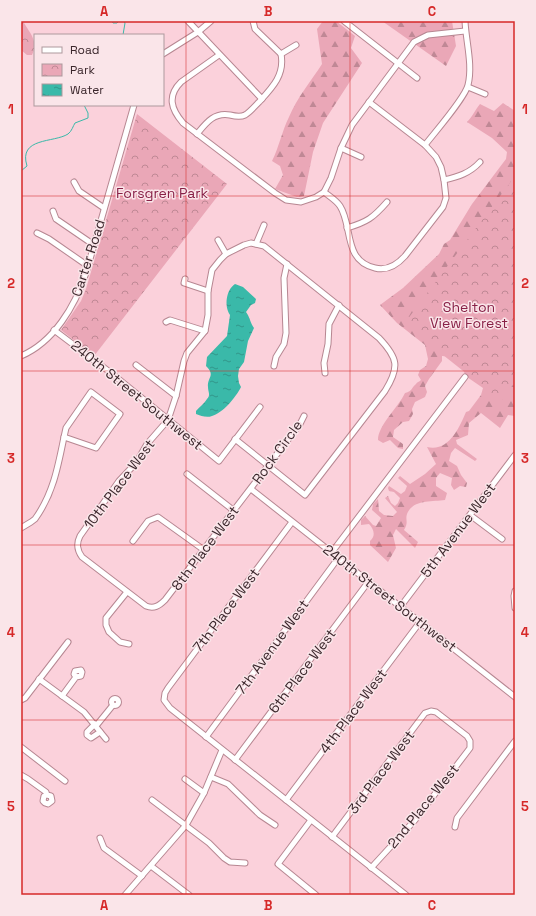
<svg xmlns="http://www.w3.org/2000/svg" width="536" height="916" viewBox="0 0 536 916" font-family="'Space Grotesk',sans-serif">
<defs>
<pattern id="forest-firs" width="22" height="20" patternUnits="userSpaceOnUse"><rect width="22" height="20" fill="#eaa7b7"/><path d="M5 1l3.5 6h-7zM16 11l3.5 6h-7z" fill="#bf8895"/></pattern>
<pattern id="park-crowns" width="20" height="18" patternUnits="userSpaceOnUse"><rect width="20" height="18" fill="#eaa7b7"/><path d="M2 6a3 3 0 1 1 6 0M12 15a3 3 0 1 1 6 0" fill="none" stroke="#bf8895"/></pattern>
<pattern id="water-ripples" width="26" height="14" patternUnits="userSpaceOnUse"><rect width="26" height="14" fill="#3ab9a9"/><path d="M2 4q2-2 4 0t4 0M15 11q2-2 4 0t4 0" fill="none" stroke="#32968a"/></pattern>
</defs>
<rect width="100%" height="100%" fill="#fbd1db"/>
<g fill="url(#forest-firs)">
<path d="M323,21H336L355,36L351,48L362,63L323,123L313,152L304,196L297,197L275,189L283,175L280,166L272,161C279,147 282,131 289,117C297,98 311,81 322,64L317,29Z"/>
<path d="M382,21H452L456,46L446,66Z"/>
<path d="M503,103L515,111V416L508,415L500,428L481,413L469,423L468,435L456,440L457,444L477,459L475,461L455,448L451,453L449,461L457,466L461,475L467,483L466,487L460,486L454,490L451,485L452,478L440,473L436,478V486L447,493L445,500C432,502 413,499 407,514C405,520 409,522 404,530L418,542L415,548L396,529L393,535L396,548L388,562L370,545V541C376,536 374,529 369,524L361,525V520L365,516L373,525L376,526L381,518L372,510L373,504L378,499L379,511L384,515L393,516L397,512L385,498L388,496L391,503L395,506L398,503L400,498L394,492L389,491L388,488L389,486L401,494L405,491L407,486L398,478L400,476L410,484L425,474L436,464L427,447C449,452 459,428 466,412L469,411L481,395L483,388L467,377L464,372L467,368L453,357L442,356V361L429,379L425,386L427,392L425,397L415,402L412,409L413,414L409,421L403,422L394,430L393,437L403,444V449L398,448L390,440L383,443L378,440C378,425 398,408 405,393C413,391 411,388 416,384C417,382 419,382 421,380L418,375L420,370L426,366L428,359L425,345L397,323L380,305L403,288L439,254L444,244L450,240L472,204L506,159L507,152L492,138L467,122C473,116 475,110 480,104L494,111Z"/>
</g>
<g fill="url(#park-crowns)">
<path d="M21,21L24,23C30,33 39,42 32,55H27L21,50Z"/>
<path d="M137,114L227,184L94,356L61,330L81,301L86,289Z"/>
<path d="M515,176V382L501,401L404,324Z"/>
</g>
<path fill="url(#water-ripples)" d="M235,284L243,287L256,299L255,303L251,305L246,312C250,317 250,323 254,328L248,341L244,362L239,369L238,376L239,383L241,387C236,397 223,413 212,416C207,418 201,416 196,414V411C199,407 204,404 207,399C211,395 208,392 208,387C207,377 216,376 206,366L207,357L227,336L230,315C224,306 226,290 235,284Z"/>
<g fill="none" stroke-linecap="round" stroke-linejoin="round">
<g stroke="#3ab9a9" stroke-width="1">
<path d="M112,21L113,23H117L119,21"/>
<path d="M123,35L125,23L124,21"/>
<path d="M21,171L27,166C18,137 54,143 68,134C72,131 73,126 75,123L88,118V113L84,105"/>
</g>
<g stroke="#b78792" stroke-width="7">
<g id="minor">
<path d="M188,21L262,99"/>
<path d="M253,21L255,29L281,54"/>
<path d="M344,21L417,78"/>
<path d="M163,54L198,32L211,21"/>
<path d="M281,54L296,45"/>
<path d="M219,55L181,82C167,96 171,109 183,123L275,193L286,200L301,202L316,197L324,192L331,178L341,148L352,125L414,42L428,35L465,31"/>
<path d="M468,87L485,94"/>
<path d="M197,134C206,123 214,112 230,115C234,116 241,117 245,115C250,112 255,106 259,102C272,88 285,75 281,54"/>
<path d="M425,145C435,132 465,98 468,85C473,65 466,42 465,21"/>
<path d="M341,148L361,157"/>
<path d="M444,180C458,177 470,173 480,162"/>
<path d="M74,182L79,191L104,208"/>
<path d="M324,192C329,196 336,200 340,206C353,226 343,261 375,268C387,271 397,265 405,256L443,207L446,198L444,180L441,167L436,157L425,145L369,102"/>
<path d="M53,211L56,219L94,245"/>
<path d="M347,228C367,222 373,218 387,202"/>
<path d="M37,233L49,239L88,266"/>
<path d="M218,240L226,254"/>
<path d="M256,244L264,225"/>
<path d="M185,279L184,283L208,291"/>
<path d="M166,322L170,320L205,331"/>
<path d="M54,330L111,373L219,461L260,407"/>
<path d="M21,356C54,342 75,306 86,273L134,105"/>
<path d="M136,365L176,396"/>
<path d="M274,366L276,357L284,344L286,333L284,278L287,264"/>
<path d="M325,373L324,363L328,344L329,324L339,305"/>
<path d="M91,392L120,414L96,448L64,437L66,428Z"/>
<path d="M235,439L305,495L385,391C400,367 398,358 379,338L264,246L251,243L244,245L226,254L220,260L212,270L208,291V315L205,331L187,353L184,361L176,396L168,420L147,444L136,463L119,481L80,536C76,544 77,550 82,557L146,606C154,609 159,606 165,600L300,424L304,416"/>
<path d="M187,474L233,510"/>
<path d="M251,489L515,697"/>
<path d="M470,515L502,539"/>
<path d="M292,522L168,688L165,693L164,700L170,708L406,895"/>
<path d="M21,528L31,522L35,519C53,494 58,467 64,437"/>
<path d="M133,541L148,521L158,517L204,550"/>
<path d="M332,552L465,377"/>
<path d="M515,591L514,596L515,608"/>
<path d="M127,592L106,618V625L109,632L120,642L129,644"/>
<path d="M401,606L515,455"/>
<path d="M39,679L84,712L106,739"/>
<path d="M62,696L76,677L74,674L75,671L81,670L82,672L81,676L76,677"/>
<circle cx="115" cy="702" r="3.5"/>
<path d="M21,700L25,698L68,642"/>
<path d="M95,724L87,732V735L91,738L100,732"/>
<path d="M96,726L113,705"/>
<path d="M206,737L339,557"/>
<path d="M21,747L65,781"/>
<path d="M235,760L369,581"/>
<path d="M21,775L28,779L46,792L47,795L51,796L52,801L48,804L45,803L43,801L44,796L47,795"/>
<path d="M211,777L228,784L260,815L275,825"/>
<path d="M185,779L204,793"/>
<path d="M152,800L209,843L224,858L230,862L245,863"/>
<path d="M286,800L420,622"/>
<path d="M311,820L278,864L316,895"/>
<path d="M455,827L457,818L515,741"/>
<path d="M332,837L425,713L431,711L436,712L467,736L470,741V748L415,820L371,868"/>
<path d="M100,838L104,848L142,876"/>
<path d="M151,866L189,895"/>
<path d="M125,895L186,825L204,793L222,750"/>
</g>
</g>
<use href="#minor" stroke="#fff" stroke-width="5"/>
</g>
<path fill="none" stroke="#d62828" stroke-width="1" stroke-opacity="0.55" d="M186,21V895M350,21V895M21,196H515M21,371H515M21,545H515M21,720H515"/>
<g text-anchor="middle" stroke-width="3" stroke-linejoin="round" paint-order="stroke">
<g font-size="14" fill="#882147" stroke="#fae5e9">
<text x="162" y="198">Forsgren Park</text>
<text x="469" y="312">Shelton<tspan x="469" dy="16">View Forest</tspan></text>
</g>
<g font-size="14" fill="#3a262b" stroke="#fae5e9">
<text transform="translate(88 258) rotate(-72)" y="5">Carter Road</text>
<text transform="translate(137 395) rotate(39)" y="5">240th Street Southwest</text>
<text transform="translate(277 452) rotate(-54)" y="5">Rock Circle</text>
<text transform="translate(119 484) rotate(-53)" y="5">10th Place West</text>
<text transform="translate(458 530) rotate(-53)" y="5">5th Avenue West</text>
<text transform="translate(205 548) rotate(-53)" y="5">8th Place West</text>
<text transform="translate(390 598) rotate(38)" y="5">240th Street Southwest</text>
<text transform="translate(226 610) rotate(-53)" y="5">7th Place West</text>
<text transform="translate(272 647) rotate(-54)" y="5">7th Avenue West</text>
<text transform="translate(302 671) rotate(-53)" y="5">6th Place West</text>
<text transform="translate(353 711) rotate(-53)" y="5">4th Place West</text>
<text transform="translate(381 772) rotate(-53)" y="5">3rd Place West</text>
<text transform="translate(423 806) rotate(-51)" y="5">2nd Place West</text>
</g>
</g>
<rect width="536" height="916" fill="none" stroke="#fae5e9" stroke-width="44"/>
<rect x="34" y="34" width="130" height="72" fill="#fae5e9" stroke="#ad999d"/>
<rect x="42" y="47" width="20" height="6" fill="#ffffff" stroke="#ad999d"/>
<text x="70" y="54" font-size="12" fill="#3a262b">Road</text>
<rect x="42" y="64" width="20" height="12" fill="url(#park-crowns)" stroke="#ad999d"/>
<text x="70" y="74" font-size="12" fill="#3a262b">Park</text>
<rect x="42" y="84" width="20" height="12" fill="url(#water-ripples)" stroke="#ad999d"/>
<text x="70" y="94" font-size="12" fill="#3a262b">Water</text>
<rect x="22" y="22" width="492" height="872" fill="none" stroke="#d62828" stroke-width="1.5"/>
<g font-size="13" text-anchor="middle" font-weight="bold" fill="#d62828">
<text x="104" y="16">A</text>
<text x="268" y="16">B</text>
<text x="432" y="16">C</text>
<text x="11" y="114">1</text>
<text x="525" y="114">1</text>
<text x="11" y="288">2</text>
<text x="525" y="288">2</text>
<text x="11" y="463">3</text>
<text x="525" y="463">3</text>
<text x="11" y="637">4</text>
<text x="525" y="637">4</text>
<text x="11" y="811">5</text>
<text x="525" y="811">5</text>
<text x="104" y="910">A</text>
<text x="268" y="910">B</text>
<text x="432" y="910">C</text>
</g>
</svg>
